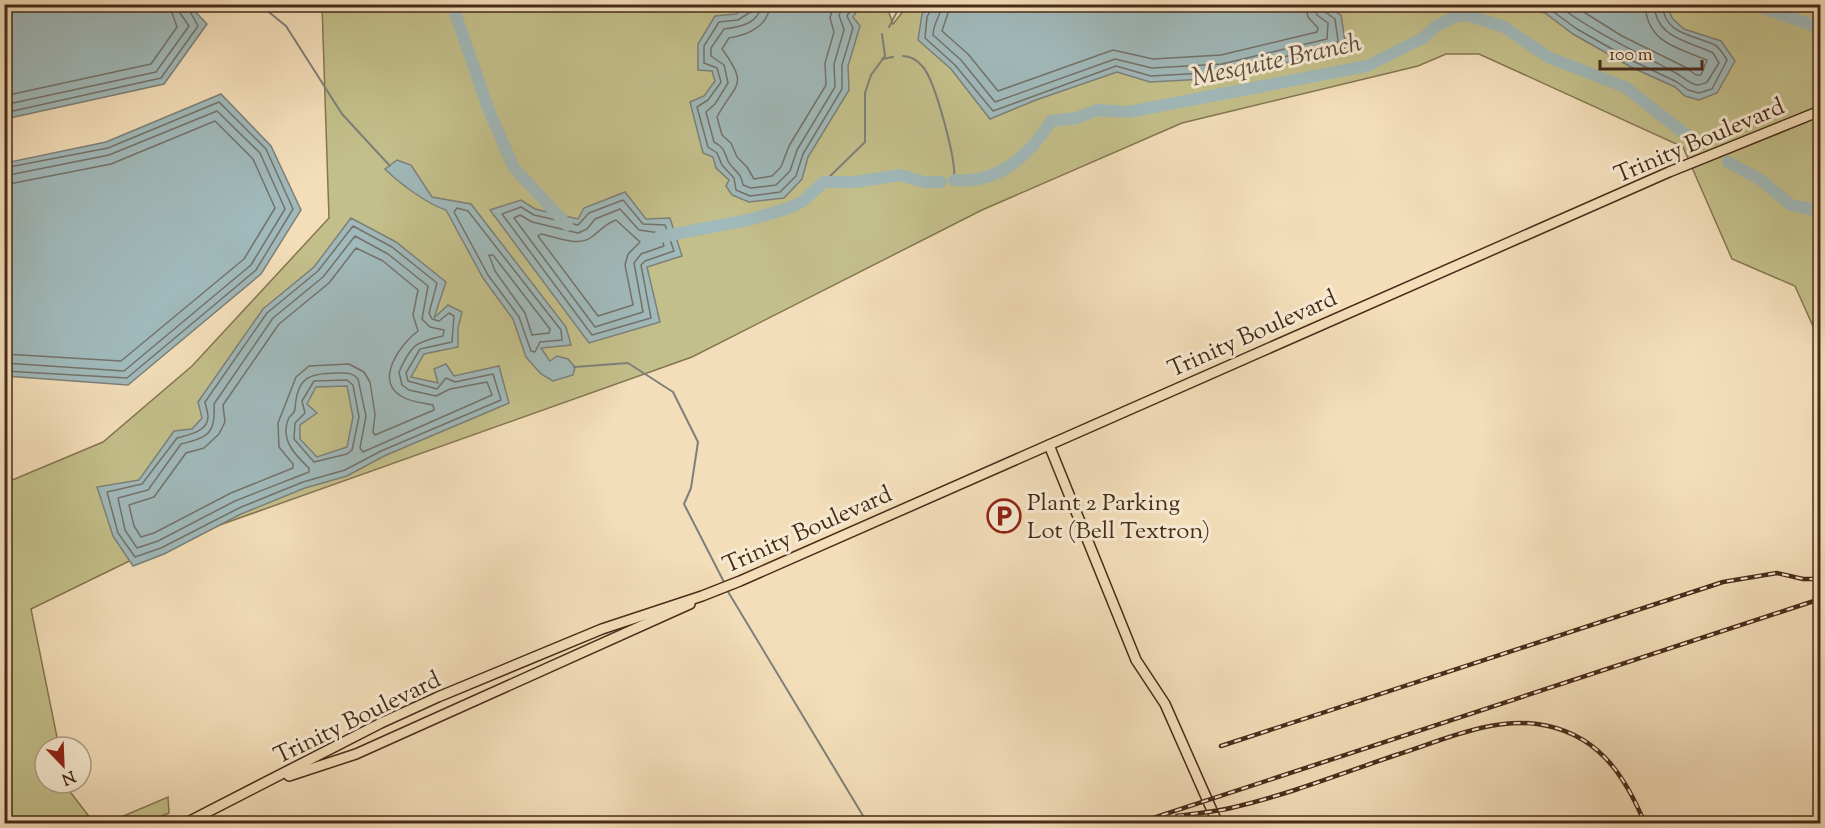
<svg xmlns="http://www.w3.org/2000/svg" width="1825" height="828" viewBox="0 0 1825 828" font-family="'Sorts Mill Goudy',serif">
<rect width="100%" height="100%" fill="#f3deb9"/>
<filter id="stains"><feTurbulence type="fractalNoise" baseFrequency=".00333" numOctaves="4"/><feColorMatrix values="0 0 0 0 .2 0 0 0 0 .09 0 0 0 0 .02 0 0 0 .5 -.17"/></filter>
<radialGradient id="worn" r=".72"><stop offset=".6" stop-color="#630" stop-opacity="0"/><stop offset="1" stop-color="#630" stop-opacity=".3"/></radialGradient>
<g fill="#c3bf8a" stroke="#867552" stroke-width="1.5">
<path d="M886,4L893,24L909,4L1820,5V342L1795,286L1732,259L1683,147L1479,54H1446L1418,66L1182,123L982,210L692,357L158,547L31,609L59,747H45V783H67L68,789L94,823L5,824V483L103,442L192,366L329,218L322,5Z"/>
<path d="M168,797L169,813L145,823H107Z"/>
</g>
<g fill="#a0b9ba" stroke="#7d807a" stroke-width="1.5" fill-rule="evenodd">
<path d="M5,4L189,5L207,24L164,84L5,119Z"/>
<path d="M751,5H861L853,17L860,26L848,66L849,90L808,157L802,179L784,198L749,202L732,195L726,186L729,180L716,168L713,157L703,153L690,102L704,96L715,81L712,71L698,70V44L715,16L736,14Z"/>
<path d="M1324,5L1341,15L1346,48L1224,78L1150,82L1117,72L1036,100L990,119L951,69L918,40L922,14L930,5Z"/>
<path d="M1513,5H1667L1672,18L1684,29L1721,41L1735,61L1717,93L1699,100L1685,96L1675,87L1631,67L1573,34L1545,13Z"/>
<path d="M221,94L271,146L301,210L261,274L128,385L5,376V163L106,142Z"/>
<path d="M397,160L411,165L432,197L471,204L566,327L571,345L541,348L550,361L557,356L568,359L575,367L573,375L553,381L541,374L526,357L513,319L483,278L446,210C427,204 399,183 385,169Z"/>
<path d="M625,192L646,219L670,218L682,256L647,267L660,322L589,343L490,210L521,200L535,209L578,219L584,208Z"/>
<path d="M351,218L396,242L446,282L434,318L448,305L462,312L458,328V347L424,354L411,377L438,383L434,369L446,364L454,376L499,366L509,403L384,456L347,476L305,488L241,514L164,554L133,566L113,536L97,487L139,480L174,431L192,429L202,418L198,402L263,309L314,267ZM347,386L353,417L347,447L317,457L300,439V425L317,413L307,404L316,387Z"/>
</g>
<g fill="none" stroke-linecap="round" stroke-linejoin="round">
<g stroke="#74726a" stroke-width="1.5">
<path d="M754,4L752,11L738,20L719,22L704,46V63L717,68L721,82L708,100L697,107L708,147L717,153L722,165L734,178L736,190L750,196L780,192L796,176L803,154L842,89V65L853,28L847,16L854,4"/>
<path d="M761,4C760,24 739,27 724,29L711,48V56L724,65L728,83L715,104L706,112L714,142C724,147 724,151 728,161C733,171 741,171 743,185L751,188L776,185L790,171L797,150L835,87L834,64L844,30L839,15L845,4"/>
<path d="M770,4C769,26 748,35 729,38L722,49C750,87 735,83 717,117L722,135L731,143L737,157L747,167L754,179L772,176L781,167L789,146L826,85L825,63L834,32L830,18L834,4"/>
<path d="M934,4L927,17L925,38L955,65L993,111L1116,66L1151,76L1223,72L1336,44L1338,41L1335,19L1324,11L1322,4"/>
<path d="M942,4C941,16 933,23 933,35L961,60L995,102L1115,59L1152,68L1222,64L1327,39L1328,23L1317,15L1314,4"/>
<path d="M951,4L942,31L968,54L998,91L1113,50L1153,59L1221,55L1317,32L1318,28L1308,17L1305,4"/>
<path d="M1536,4L1548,8L1577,29L1633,61L1677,82L1688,90L1699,93L1712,89L1727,60C1724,55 1720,48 1715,45C1693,34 1665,36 1662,4"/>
<path d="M1556,4C1593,32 1633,50 1674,72C1681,75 1690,85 1698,85C1699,85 1706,83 1707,82L1719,63L1713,53C1689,41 1656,39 1654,4"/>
<path d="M1571,4L1622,36L1685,67L1696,75H1701L1707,60C1679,48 1647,44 1645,4"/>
<path d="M4,96L151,64L177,27L169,4"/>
<path d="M4,105L156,72L189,26L180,13L178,4"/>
<path d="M4,113L161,78L198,26L186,4"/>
<path d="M4,168L108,148L219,102L266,149L293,209L256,270L127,378L4,371"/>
<path d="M4,176L109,155L217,111L260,153L285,209L251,265L124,371L4,363"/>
<path d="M4,185L111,164L215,121L253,159L275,208L244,259L121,361L4,354"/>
<path d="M623,200L643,224L665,225L674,251L645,261L641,265L651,318L592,335L502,214L521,207L534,215L578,225L589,213Z"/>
<path d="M457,208L468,211L561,330L562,340L540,342L535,352L531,351L519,317L488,275L454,212Z"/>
<path d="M620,209L639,230L660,233L664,246L641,254L634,263L643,312L595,327L514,218L520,215L532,222L578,233L587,229L595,219Z"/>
<path d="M616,220L640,242L628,254L625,265L633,305L598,316L538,236L541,234C557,237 579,248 593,236C602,229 605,224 616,220Z"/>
<path d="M353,226L392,247L437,283L429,313L432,319L439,321L449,313L454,316L452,342L420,349L406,373L408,381L437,389L446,378L455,382L493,374L501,400L381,451L345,470L303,482L239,508L161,548L135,557L118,533L107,492L142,484L177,438C187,435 208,432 208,417C208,412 206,407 205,402L267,313L318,271Z"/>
<path d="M355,236L388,254L428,286L422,319L430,327L444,330L443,336C415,342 411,345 399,372L402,385L409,390L436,396L450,389L487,382L492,395L363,452L360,448L366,416L358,379C352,372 346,373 337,373C308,373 297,378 295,409C295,414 289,415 288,420C280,440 296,456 309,468V472L235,501L158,541L137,548L125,530L118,498L148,490L181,444C209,437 216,433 214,404L273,318L323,277Z"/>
<path d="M356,248L383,261L418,290L413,315L418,331C401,343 374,380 401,396C410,402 423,403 433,405L434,410L375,435L373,432L375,414L370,382L364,372L349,364L309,366L296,377L278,423L279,447L293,464V468L231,493L154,533L141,537L134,526L129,505L154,497L186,453L204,448L219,434L225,422L223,405L279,324L329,283Z"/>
<path d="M489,255H493L550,329L549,333L532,335L525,313L495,271Z"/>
<path d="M347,380L353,385L359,417L352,450L347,454L314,462L294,439L295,423L305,413L302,401L314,381Z"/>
</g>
<g stroke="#7d807a" stroke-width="2">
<path d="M259,4L286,26L342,114L390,166"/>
<path d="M889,27L901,4"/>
<path d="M903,56C911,56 918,61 923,67C935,81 957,161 954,180"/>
<path d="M882,59L893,57"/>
<path d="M824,182L865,142V93L871,75L885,56L882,34"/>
<path d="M574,367L628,363L673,392L698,442L691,488L684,504L725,584"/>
<path d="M727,590L868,824"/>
</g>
<g stroke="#a0b9ba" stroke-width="12">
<path d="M452,4L488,108L514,168L567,225"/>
<path d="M1752,4L1820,28"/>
<path d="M1728,162L1761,180L1791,205L1820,211"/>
<path d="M954,180C998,184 1029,156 1051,121L1077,118L1097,110L1128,112L1367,66L1423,38L1435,27L1454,17L1467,15L1504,27L1548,57L1625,87L1692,139"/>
<path d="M659,237L748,220L786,209L802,202L824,182H855L900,175L924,182H941"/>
</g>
<g stroke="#482b19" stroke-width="12">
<g id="major">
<path d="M1049,445L1136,660L1165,704L1218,824"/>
<path d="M289,776L356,754L690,604"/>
<path d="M184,824L381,723L438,697L602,629L702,596L740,581L1669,172L1820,111"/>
</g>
</g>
<use href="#major" stroke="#f3deb9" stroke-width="9"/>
<g stroke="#482b19" stroke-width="4.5">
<g id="rail">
<path d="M1221,746L1723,582L1777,573L1803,579H1820"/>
<path d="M1177,816C1196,813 1216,812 1235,807C1290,794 1343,773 1396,755C1441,741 1489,718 1537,724C1596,732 1624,773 1645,824"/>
<path d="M1135,824L1820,599"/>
</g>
</g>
<use href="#rail" stroke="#f7ead2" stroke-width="2" stroke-dasharray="7" stroke-linecap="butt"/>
</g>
<defs>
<g id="parking-ring" transform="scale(1.725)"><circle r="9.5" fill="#f7ead2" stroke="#8f2418" stroke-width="1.5"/><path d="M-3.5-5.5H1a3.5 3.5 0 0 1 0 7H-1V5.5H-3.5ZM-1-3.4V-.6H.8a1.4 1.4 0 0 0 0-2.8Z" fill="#8f2418"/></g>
</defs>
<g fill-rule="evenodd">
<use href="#parking-ring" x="1004" y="516"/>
</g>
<g text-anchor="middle" stroke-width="6" stroke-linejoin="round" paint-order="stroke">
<g font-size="24" fill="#482b19" stroke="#f7ead2">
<text transform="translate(1699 140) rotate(-23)" y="8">Trinity Boulevard</text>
<text transform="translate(1252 333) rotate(-24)" y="8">Trinity Boulevard</text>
<text transform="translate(807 529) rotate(-24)" y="8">Trinity Boulevard</text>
<text transform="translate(357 717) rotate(-26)" y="8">Trinity Boulevard</text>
</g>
<g font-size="24" fill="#482b19" stroke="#f7ead2" text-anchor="start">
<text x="1027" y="510">Plant 2 Parking<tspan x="1027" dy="28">Lot (Bell Textron)</tspan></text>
</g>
<g font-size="26" font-style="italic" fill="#5e4e41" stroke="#f7ead2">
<text transform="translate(1276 59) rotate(-12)" y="9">Mesquite Branch</text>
</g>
</g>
<rect width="1825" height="828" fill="none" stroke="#f3deb9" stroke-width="24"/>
<rect x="6" y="6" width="1813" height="816" fill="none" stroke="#482b19" stroke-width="3"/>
<rect x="12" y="12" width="1801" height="804" fill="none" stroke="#482b19" stroke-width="1.5"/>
<g transform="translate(63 765) rotate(157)"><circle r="28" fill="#f7ead2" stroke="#b19e88" stroke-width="1.5"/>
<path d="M0-4.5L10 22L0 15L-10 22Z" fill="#8f2418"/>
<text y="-9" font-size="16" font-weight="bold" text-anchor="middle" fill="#482b19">N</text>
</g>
<path d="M1600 60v9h102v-9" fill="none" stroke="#482b19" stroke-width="3"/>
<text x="1609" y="60" font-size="18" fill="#482b19" stroke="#f7ead2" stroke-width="4.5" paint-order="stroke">100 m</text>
<rect width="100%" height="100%" filter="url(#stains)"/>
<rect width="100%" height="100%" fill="url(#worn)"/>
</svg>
